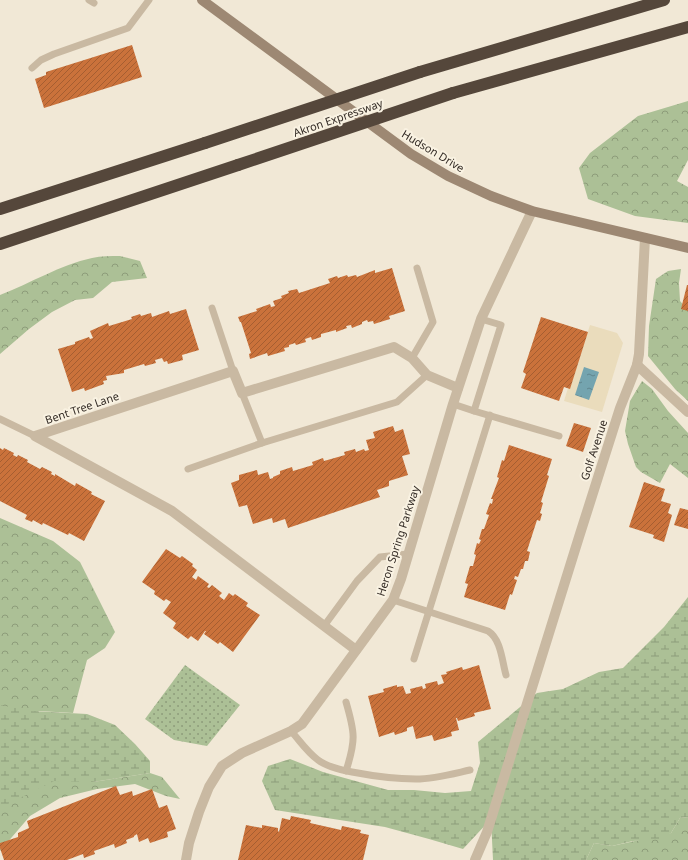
<svg xmlns="http://www.w3.org/2000/svg" width="688" height="860" viewBox="0 0 688 860" font-family="'Noto Sans',sans-serif">
<defs>
<pattern id="forest-crowns" width="20" height="18" patternUnits="userSpaceOnUse"><rect width="20" height="18" fill="#acc096"/><path d="M2 6a3 3 0 1 1 6 0M12 15a3 3 0 1 1 6 0" fill="none" stroke="#8d9c7a"/></pattern>
<pattern id="wetland-marsh" width="20" height="14" patternUnits="userSpaceOnUse"><rect width="20" height="14" fill="#acc096"/><path d="M1 5h8M5 5V1M11 12h8M15 12V8" fill="none" stroke="#8d9c7a"/></pattern>
<pattern id="park-dots" width="8" height="8" patternUnits="userSpaceOnUse"><rect width="8" height="8" fill="#acc096"/><path d="M2 2h.1M6 6h.1" fill="none" stroke="#8d9c7a" stroke-width="1.8" stroke-linecap="round"/></pattern>
<pattern id="water-ripples" width="26" height="14" patternUnits="userSpaceOnUse"><rect width="26" height="14" fill="#74a4af"/><path d="M2 4q2-2 4 0t4 0M15 11q2-2 4 0t4 0" fill="none" stroke="#60868e"/></pattern>
<pattern id="building-hatch" width="6" height="6" patternUnits="userSpaceOnUse"><rect width="6" height="6" fill="#ca723b"/><path d="M-1 1l2-2M0 6l6-6M5 7l2-2" fill="none" stroke="#a55e31"/></pattern>
</defs>
<rect width="100%" height="100%" fill="#f1e8d6"/>
<g fill="url(#forest-crowns)">
<path d="M688,101V160L677,181L688,187V223L635,216L588,199L579,168L590,153L638,116Z"/>
<path d="M120,256L140,261L147,278L112,282L93,298L75,300L52,312L29,329L0,354V295C31,283 60,265 92,258C101,256 111,256 120,256Z"/>
<path d="M681,269L679,283L680,301L688,310V401L675,389L648,356L649,326L656,279L668,271Z"/>
<path d="M642,381L652,389L668,411L688,433V478L670,464L660,483L641,472L636,467L628,444L625,431L630,401Z"/>
<path d="M0,518L53,541L80,562L115,632L105,648L87,660L73,713L38,711L93,782L150,773L162,777L180,799L166,796L135,784L97,789L60,798L30,816L0,851Z"/>
<path d="M688,817V860H586L594,843L612,846L671,833L680,818Z"/>
</g>
<g fill="url(#wetland-marsh)">
<path d="M688,597V817L680,818L671,833L661,839L633,841L612,846L594,843L586,860H493L491,819L463,849L429,839L385,827L275,810L262,781L268,766L290,759L323,772L388,790H414L445,793L471,791L480,763L478,742L537,693L563,689L599,672L623,668L664,627Z"/>
<path d="M0,705L31,711L87,714L115,725L135,744L150,761V773L93,782L54,781L0,808Z"/>
</g>
<path fill="url(#park-dots)" d="M185,665L240,705L207,746L174,740L145,719Z"/>
<path fill="#eadcbc" d="M590,325L617,333L623,343L602,412L564,401L568,388H570Z"/>
<path fill="url(#water-ripples)" d="M584,367L599,372L589,400L575,395Z"/>
<g fill="url(#building-hatch)">
<path d="M132,45L142,77L44,108L35,79L46,75V72Z"/>
<path d="M392,268L405,311L389,316L390,319L374,324L373,321L368,322L367,320L362,322V324L352,328L351,325L346,326L347,328L336,332V330L321,334V337L312,340L311,337L305,339L306,342L296,345L295,343L289,345V347L284,348L285,351L268,356L267,353L250,359L249,354L251,353L241,322H240L238,317L257,311L256,309L270,304L271,307L275,306L273,301L282,298L281,296L289,293L288,291L297,289L299,293L330,283L328,279L337,276L338,278L347,275L348,277L356,275L357,277L375,270V273Z"/>
<path d="M687,285H688V311L681,309Z"/>
<path d="M186,309L199,350L182,355L183,360L168,364L167,361L164,362L162,358L155,360L156,363L145,366L144,364L124,370V373L106,376L107,380L103,381L104,384L85,391L84,388L72,392L58,349L75,344V342L89,337L90,339L93,338L90,331L108,323L109,326L132,319L131,317L140,314L141,316L151,313L152,317L169,311L170,314Z"/>
<path d="M541,317L588,332L570,389L564,387L559,401L521,388L526,374L523,372Z"/>
<path d="M574,423L591,428L583,452L566,446Z"/>
<path d="M393,426L395,432L403,429L410,454L402,456L408,475L389,481V486L377,490L380,497L288,528L285,519L273,523L272,518L253,524L247,505L239,507L231,483L239,480V475L257,470L258,475L268,472L270,479L273,478V477L280,474V471L292,467L293,471L313,465L312,462L323,458L324,461L345,455L344,452L355,449L356,452L364,449L365,451L369,450L366,440L375,438L373,432Z"/>
<path d="M509,445L552,459L547,475L549,476L541,502L543,503L540,513L542,514L540,521L537,520L527,551L530,552L528,561H525L523,569H521L518,577L515,576L514,579L517,580L512,595L510,594L505,610L464,597L468,584L465,583L470,566H473L476,555L474,554L477,543L479,544L481,540L479,539L482,529H484L489,515L486,514L490,503L492,504L493,499H491L499,478L497,477L502,460L504,461Z"/>
<path d="M0,448L3,450L4,448L14,453L13,455L17,457L18,455L28,460L27,462L40,469L42,467L52,472L51,474L55,476V474L75,486L76,483L92,492L91,494L105,501L84,541L69,533L68,535L43,523L42,525L33,520L32,522L25,519L27,515L0,501Z"/>
<path d="M644,482L665,489L661,501L671,504L668,513L672,515L664,542L653,538L654,535L629,527Z"/>
<path d="M680,508L688,510V529L674,525Z"/>
<path d="M166,549L180,558L182,556L193,564L192,566L197,570L192,577L196,580L198,576L209,584L207,587L209,588L212,585L222,593L219,596L224,600L229,593L233,596L235,594L248,603L246,606L260,615L233,652L220,642L218,644L204,634L206,631H205L198,641L191,636L188,639L173,628L176,623L163,613L171,602L166,599L164,601L154,594L155,591L142,582Z"/>
<path d="M479,665L491,709L474,713L475,716L458,721L457,718H456L459,730L451,732L452,736L434,741L432,735L416,739L413,726L407,728V731L395,735L394,732L379,737L368,696L384,692L383,689L397,685V687L403,686L406,694L411,693L410,689L422,686L423,689L426,688L425,684L437,681L438,685L444,683L441,675L447,674L446,672L462,667L463,670Z"/>
<path d="M116,786L120,795L132,791L133,796L152,789L159,808L167,805L176,829L167,832L168,837L150,843L148,838L139,842L137,834L134,836V837L126,840L127,843L115,848L114,844L94,851L95,854L84,858L83,854L67,860H4L0,848V843L18,837V833L29,828L27,821Z"/>
<path d="M291,816L311,820L310,823L341,830L342,826L361,830L360,833L369,835L363,860H238L246,825L262,828V825L278,828V831L279,832L282,818L290,820Z"/>
</g>
<g fill="none" stroke-linecap="round" stroke-linejoin="round">
<g stroke="#c9b9a2" stroke-width="7">
<path d="M89,0L94,3"/>
<path d="M32,68L41,60L54,54L128,28L149,0"/>
<path d="M212,308L233,371"/>
<path d="M412,358L433,322L417,268"/>
<path d="M242,393L262,443L397,402L427,375"/>
<path d="M453,404L474,411L501,325L481,319"/>
<path d="M474,411L559,436"/>
<path d="M0,419L35,436"/>
<path d="M188,469L262,443"/>
<path d="M393,600L488,631C501,639 502,661 506,675"/>
<path d="M324,626L357,581L380,557L408,554"/>
<path d="M414,659L490,415"/>
<path d="M346,702C355,733 356,740 346,771"/>
<path d="M291,731C300,741 307,752 318,760C327,767 341,770 352,772C373,776 394,779 416,779C434,779 452,774 470,770"/>
</g>
<g stroke="#c9b9a2" stroke-width="10">
<path d="M637,365L688,412"/>
<path d="M356,650L172,511L35,436L233,371L242,393L394,347L412,358L427,375L458,388"/>
<path d="M186,860L189,843L199,812L209,787L222,766L242,753L291,731L302,724L393,600L401,579L453,404L481,319L532,211"/>
<path d="M475,860L487,832L579,537L620,408L637,365L639,354L645,238"/>
</g>
<path stroke="#9d8873" stroke-width="10" d="M202,0L411,154L448,176L491,196L532,211L688,248"/>
<g stroke="#55473b" stroke-width="12">
<path d="M420,72L664,0"/>
<path d="M453,93L688,27"/>
<path d="M0,209L205,143"/>
<path d="M0,244L238,165"/>
</g>
<g stroke="#55473b" stroke-width="12">
<path d="M205,143L420,72"/>
<path d="M238,165L453,93"/>
</g>
</g>
<g text-anchor="middle" stroke-width="4" stroke-linejoin="round" paint-order="stroke">
<g font-size="11" fill="#332b25" stroke="#f9f2e2">
<text transform="translate(338 118) rotate(-19)" y="4">Akron Expressway</text>
<text transform="translate(433 151) rotate(31)" y="4">Hudson Drive</text>
<text transform="translate(82 408) rotate(-19)" y="4">Bent Tree Lane</text>
<text transform="translate(594 450) rotate(-72)" y="4">Golf Avenue</text>
<text transform="translate(398 541) rotate(-72)" y="4">Heron Spring Parkway</text>
</g>
</g>
</svg>
